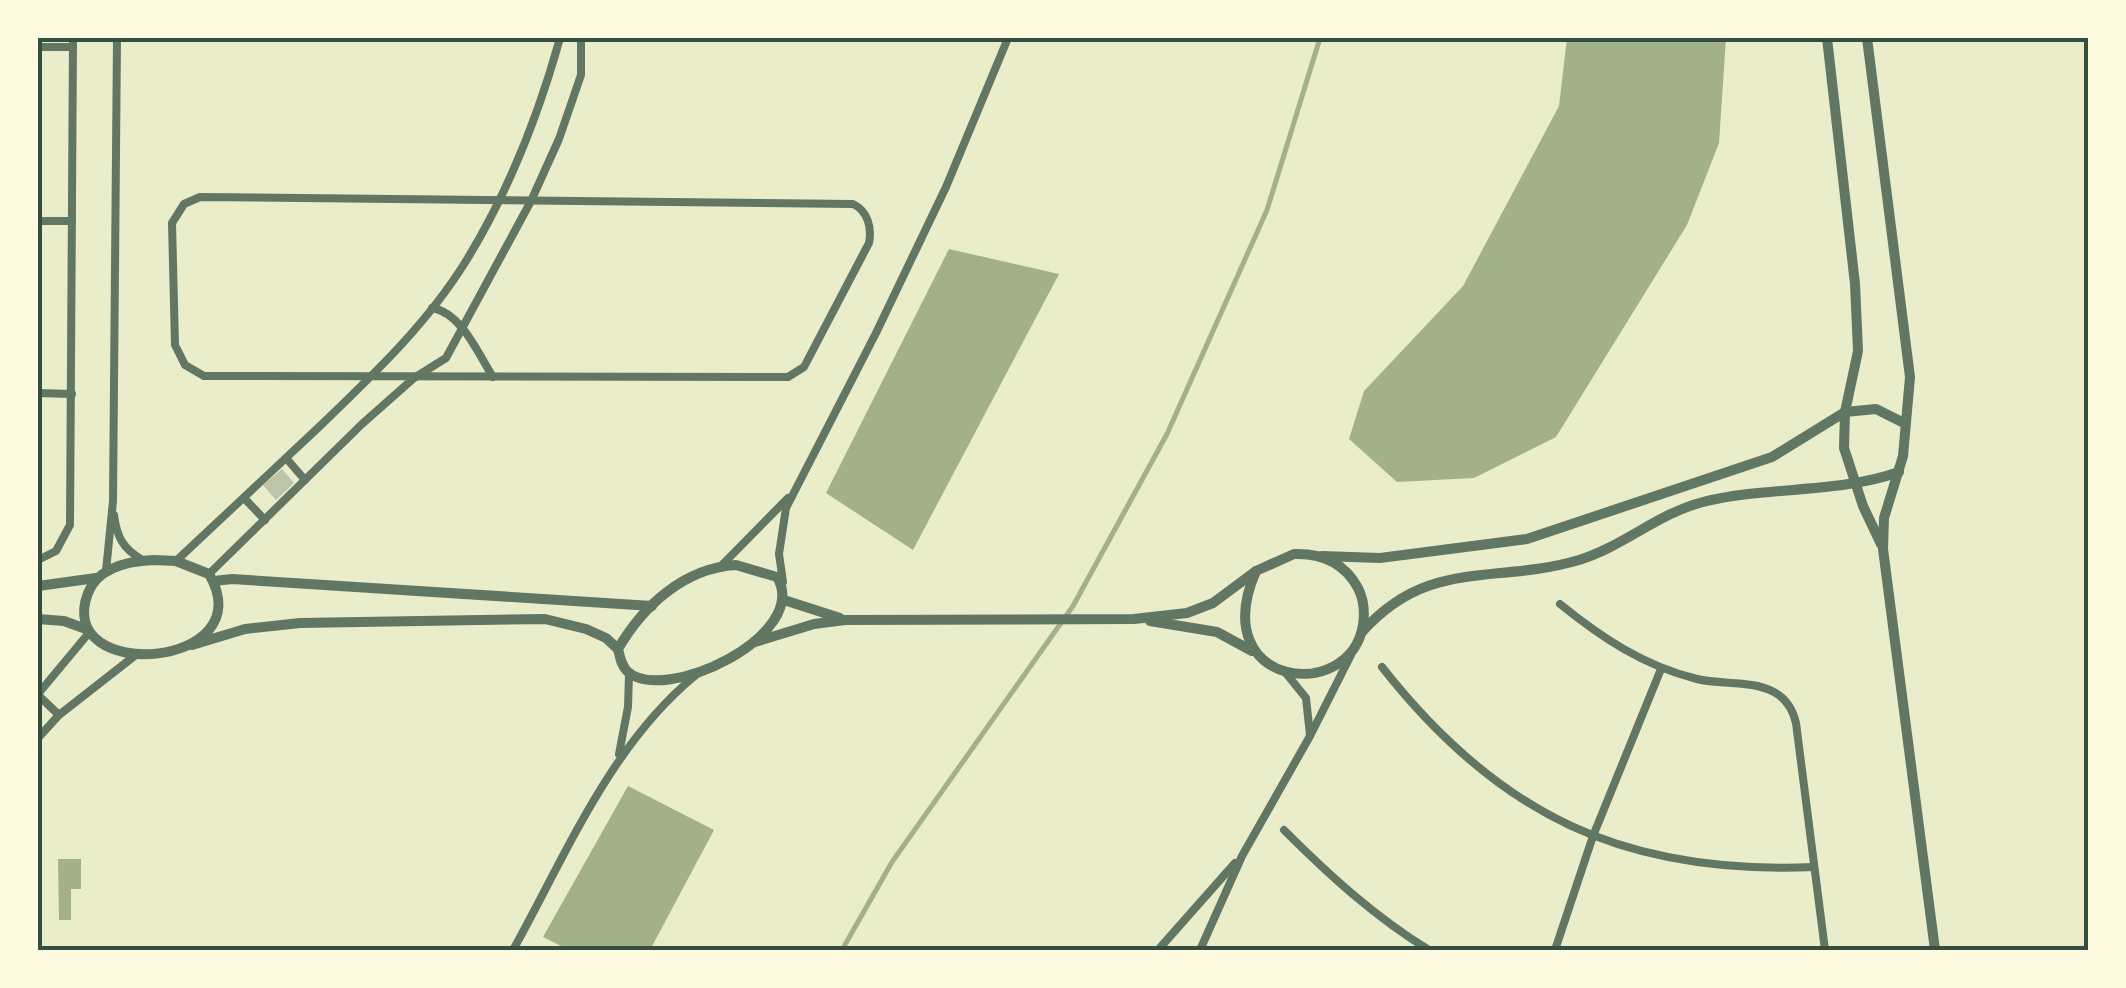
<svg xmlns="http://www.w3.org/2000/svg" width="2126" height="988" viewBox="0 0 2126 988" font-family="Georgia,serif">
<rect width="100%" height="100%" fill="#e9edc9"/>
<g fill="#a3b18a">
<path d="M1567,38H1726L1719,143L1687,225L1556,437L1474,478L1397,482L1349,439L1364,391L1463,286L1559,106Z"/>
<path d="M949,249L1059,274L913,550L826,493Z"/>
<path d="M628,786L714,830L650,950H569L543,937Z"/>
<path d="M58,859H81V889H71V920H59Z"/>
</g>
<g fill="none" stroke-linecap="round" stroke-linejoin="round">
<path stroke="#a3b18a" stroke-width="5" d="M842,950L892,862L1073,606L1167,434L1267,210L1320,38"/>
</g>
<path fill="#bcc5a7" d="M282,469L294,483L276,500L263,485Z"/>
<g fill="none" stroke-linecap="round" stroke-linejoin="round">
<g stroke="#617663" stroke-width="8">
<path d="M38,47H73"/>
<path d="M200,197L853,204C868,211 872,228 869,243L804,367L788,377L204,376L185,365L175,345L172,223L184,204Z"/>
<path d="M38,221H72"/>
<path d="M432,308C462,313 478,354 493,377"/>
<path d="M38,393L72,394"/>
<path d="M286,458L305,480"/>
<path d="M244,498L265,520"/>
<path d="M114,515C117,538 123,548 142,560"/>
<path d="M38,560L56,551L70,525L73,38"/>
<path d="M176,561C224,516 272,471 320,426C373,375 427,324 466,261C509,191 538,117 560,38"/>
<path d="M721,566L788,498"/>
<path d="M106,571L113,501L117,38"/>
<path d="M209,574L362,424L414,378L446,358L531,201L559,139L581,75V38"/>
<path d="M783,582L779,554L786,508L876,333L946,187L1008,38"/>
<path d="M1560,604C1602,638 1644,666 1697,679C1721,685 1752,680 1774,692C1787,699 1793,710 1796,723L1825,950"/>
<path d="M1382,667C1499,816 1625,875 1814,867"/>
<path d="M1285,672L1306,698L1310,735"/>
<path d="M38,694L88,634"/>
<path d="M38,695L59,715"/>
<path d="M38,738L59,715L137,654"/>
<path d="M619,754L628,707L629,674"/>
<path d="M1284,830C1329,875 1375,917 1429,950"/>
<path d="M513,950C566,855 610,745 696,675"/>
<path d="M1158,950L1235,863"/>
<path d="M1200,950L1242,856L1310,736L1351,655"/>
<path d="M1555,950L1593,836L1661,669"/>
</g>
<g stroke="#617663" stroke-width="10">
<path d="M1827,38L1855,284L1858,351L1845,412L1844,448L1863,506L1881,544"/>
<path d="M1867,38L1910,377L1903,456L1884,518L1883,549L1935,950"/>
<path d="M1294,554C1321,553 1344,562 1358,588C1364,600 1365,612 1363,625C1350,704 1205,688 1256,571Z"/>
<path d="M1322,556L1380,558L1527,539L1772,457L1845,412L1876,409L1904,423"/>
<path d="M154,560L176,561L209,574C265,669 53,685 88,593C98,567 129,561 154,560Z"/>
<path d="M736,565L777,577C812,635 663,706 627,671C621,665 620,657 618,649C643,606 684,568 736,565Z"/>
<path d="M214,581L232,579L652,606"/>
<path d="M38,586L96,578"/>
<path d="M784,600L840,618"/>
<path d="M38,619L64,621L86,629"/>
<path d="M1150,621L1217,632L1252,651"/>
<path d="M1362,632C1429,557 1494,585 1579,560C1622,547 1659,513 1703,502C1767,486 1836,494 1899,472"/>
<path d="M755,642L814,624L845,620L1134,619L1187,613L1213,603L1256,571"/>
<path d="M192,645L245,629L300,623L545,619L586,629L606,638L618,649"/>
</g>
</g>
<rect width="2126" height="988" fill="none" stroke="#fefae0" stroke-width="80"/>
<rect x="40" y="40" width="2046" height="908" fill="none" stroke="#344e41" stroke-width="4"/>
</svg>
